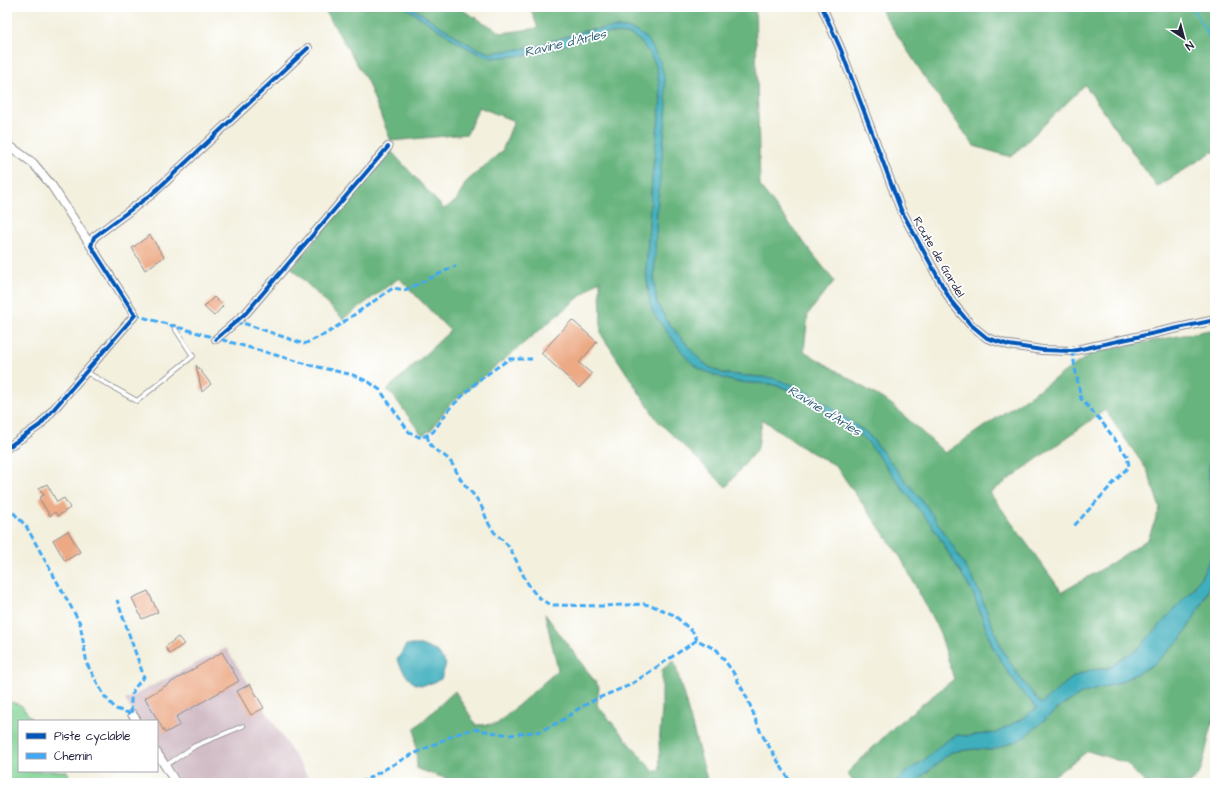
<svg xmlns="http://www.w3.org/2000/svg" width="1222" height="790" viewBox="0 0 1222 790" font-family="'Architects Daughter',sans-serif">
<rect width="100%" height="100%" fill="#fff"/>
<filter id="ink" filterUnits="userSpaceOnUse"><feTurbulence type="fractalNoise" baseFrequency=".025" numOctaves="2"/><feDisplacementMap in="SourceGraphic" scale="8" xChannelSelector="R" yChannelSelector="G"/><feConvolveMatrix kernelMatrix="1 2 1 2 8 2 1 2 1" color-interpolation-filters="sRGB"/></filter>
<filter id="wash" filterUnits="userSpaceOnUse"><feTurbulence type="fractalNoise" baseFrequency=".012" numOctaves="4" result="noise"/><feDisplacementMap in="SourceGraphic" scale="16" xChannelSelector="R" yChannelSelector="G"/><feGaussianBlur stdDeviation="0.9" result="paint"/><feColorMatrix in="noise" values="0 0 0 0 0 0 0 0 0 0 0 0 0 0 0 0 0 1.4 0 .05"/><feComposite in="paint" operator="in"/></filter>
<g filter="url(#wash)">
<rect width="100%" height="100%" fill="#f3f0de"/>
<path fill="#d2bdc6" d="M226,648L312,783H179L157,749V721H139L125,700Z"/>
<path fill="#80d294" stroke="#517a68" d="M7,701L21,705L33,721H19V771H67L72,783H7Z"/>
<g fill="#68b47e" stroke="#456b5c" fill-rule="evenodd">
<path d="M323,7H405L459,43L477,53L492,58L535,54L582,39L608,33L628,34L633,36L640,41L649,53L655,63L657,70L661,98L652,178L646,270L649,298L653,313L686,357L692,363L700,369L725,379L737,382L771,384L788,389L824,409L867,441L916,506L931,524L973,593L993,648L1002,663L1020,690L1037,708L1023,718L996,733L966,736L957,735L953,737L942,744L924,760L904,774L895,783H854L847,773L896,725L954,679L940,633L901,558L835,465L803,448L762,419L758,448L726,487L657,420L601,334L600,280L449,405L431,430L422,435L395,398L387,390L450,331L399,278L343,319L291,268L391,151L444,209L456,201L466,182L502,151L514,121L479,107L467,134L391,141L367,81Z"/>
<path d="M411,7H457L502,33L538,28L530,7H755L760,186L834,281L808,314L804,351L891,404L945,453L1094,352L1215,329V451L1210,463L1209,477L1215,509V547L1209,563L1199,580L1186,598L1138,649L1119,660L1111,667L1083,672L1076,676L1068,681L1041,704L1021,679L1003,651L991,623L980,593L964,565L927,507L868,434L816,397L793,385L772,378L724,374L709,367L698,358L667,321L657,303L654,279L655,232L666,100L660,62L645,37L626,28H610L584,31L534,47L490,53L476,48L462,40ZM1105,410L1147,470L1160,508L1148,539L1107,566L1062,592L990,493Z"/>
<path d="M879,7H1215V153L1212,152L1157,187L1085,85L1011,157L974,146L928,82Z"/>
<path d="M1215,573V712L1201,771L1191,783H1145L1126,763L1088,751L1044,783H915L927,772L951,752L975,749L992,750L1081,694L1118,683L1153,665L1184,635L1205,598Z"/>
<path d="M545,614L599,687L597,705L654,772L660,769L659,744L662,710V670L674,660L708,783H494L492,776L454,781L417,769L415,728L455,691L476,725L497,724L558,670Z"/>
</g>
<g fill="#41afbd" stroke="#32687c">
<path d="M405,7H411L462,40L476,48L490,53L534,47L584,31L610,28H626L638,32L645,37L650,43L660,62L664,75L667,105L657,210L654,279L657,303L667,321L698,358L709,367L724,374L772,378L793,385L816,397L868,434L927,507L944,532L973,579L980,593L991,623L1003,651L1021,679L1041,704L1068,681L1076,676L1090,670L1106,669L1111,667L1119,660L1138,649L1193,589L1204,572L1215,547V573L1201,605L1182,638L1153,665L1118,683L1081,694L1060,707L1022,739L992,750L975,749L951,752L927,772L915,783H895L904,774L924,760L942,744L953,737L957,735L966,736L996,733L1023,718L1037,708L1020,690L1002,663L993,648L973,593L931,524L916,506L867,441L824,409L788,389L771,384L737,382L725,379L700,369L692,363L686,357L653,313L649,298L646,270L652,178L661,98L657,70L655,63L649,53L640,41L633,36L628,34L608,33L582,39L535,54L492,58L477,53L459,43Z"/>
<path d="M1215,451V509C1210,491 1204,468 1215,451Z"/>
<path d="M406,645H421L438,652L446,664L441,679C415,692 410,683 397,660Z"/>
</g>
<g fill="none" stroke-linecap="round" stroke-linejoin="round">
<path stroke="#41afbd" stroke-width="3" d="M1190,7L1197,15L1215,47"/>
</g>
<g id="blocks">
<g fill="#eca984">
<path d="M150,235L164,257L145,270L132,248Z"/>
<path d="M214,297L223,306L214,316L204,307Z"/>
<path d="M572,320L597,342L579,363L592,374L579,388L541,353Z"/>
<path d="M196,365L211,384L202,392Z"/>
<path d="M47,484L57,502L64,498L70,508L58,516L55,512L50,516L39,498L44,495L39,488Z"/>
<path d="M68,531L80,552L65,561L53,540Z"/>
<path d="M148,591L158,612L142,619L132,598Z"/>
<path d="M178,637L184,644L170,654L165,647Z"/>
<path d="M222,652L239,681L176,717L180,725L165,733L145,698Z"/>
<path d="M250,684L264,708L251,715L237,691Z"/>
</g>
</g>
</g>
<g filter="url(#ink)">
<use href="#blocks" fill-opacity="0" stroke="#8a898c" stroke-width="1"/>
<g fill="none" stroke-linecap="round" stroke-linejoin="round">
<g stroke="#8a898c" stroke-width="5.5">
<g id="lane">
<path d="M86,372L137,401L193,356L174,327"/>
<path d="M165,766L195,746L243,726"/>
</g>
</g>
<g stroke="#8a898c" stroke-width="10">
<g id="street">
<path d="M822,7L841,50L901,210L951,301L970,324L987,338L1009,345L1042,350L1072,351L1215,320"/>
<path d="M7,144L33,163L52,186L91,246"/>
<path d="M216,339L246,313L388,147"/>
<path d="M7,448L40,425L135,315L91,246L94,237L152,194L164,183L308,48"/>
<path d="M132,714L137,721"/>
<path d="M157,753L176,783"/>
</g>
</g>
<use href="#lane" stroke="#fff" stroke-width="4"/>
<use href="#street" stroke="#fff" stroke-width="8"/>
<g stroke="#3fa9f5" stroke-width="3" stroke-dasharray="6 3" stroke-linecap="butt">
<path d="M135,315L314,366L353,375L369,382L380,390L409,432L421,438L433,432L450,408L479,380L509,359H532"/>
<path d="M235,323L246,324L304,344L326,334L393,288L405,290L456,266"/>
<path d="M1072,351L1081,399L1102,422L1127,456L1129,466L1073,527"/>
<path d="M427,435C431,454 440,449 450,461C455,467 457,474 461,480C467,488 475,495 480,504C485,512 486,521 492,529C497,537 506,541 510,549C522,568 529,600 554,605L603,606L644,604L653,606L674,615L693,632L697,640"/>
<path d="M7,506L26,526L80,623L87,664L105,697L116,709L132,714C129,695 132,690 144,677L117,600"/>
<path d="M360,783L405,758L454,735L473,729L510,735L541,731L561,721L578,709L596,699L630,685L697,640L717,650L733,672L748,700L761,733L791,783"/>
</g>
<g stroke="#fff" stroke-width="6">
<g id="cycleway">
<path d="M822,7L841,50L901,210L951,301L970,324L987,338L1009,345L1042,350L1072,351L1215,320"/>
<path d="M216,339L246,313L388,147"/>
<path d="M7,448L40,425L135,315L91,246L94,237L152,194L164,183L308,48"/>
</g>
</g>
<use href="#cycleway" stroke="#0057b8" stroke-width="4"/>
</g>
</g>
<g text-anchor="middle" stroke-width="3.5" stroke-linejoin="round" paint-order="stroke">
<g font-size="12" fill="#22223b" stroke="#fff">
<text transform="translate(939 257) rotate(60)" y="4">Route de Gardel</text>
</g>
<g font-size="13" font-style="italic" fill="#306176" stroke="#fff">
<text transform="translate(565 42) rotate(-13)" y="5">Ravine d'Arles</text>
<text transform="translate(825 410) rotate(32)" y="5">Ravine d'Arles</text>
</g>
</g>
<rect width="1222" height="790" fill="none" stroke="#fff" stroke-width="24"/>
<rect x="18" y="720" width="140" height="52" fill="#ffffff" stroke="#a7a7b1"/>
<rect x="26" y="733" width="20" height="6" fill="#0057b8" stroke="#a7a7b1"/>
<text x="54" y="740" font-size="12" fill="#22223b">Piste cyclable</text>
<rect x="26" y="753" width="20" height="6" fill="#3fa9f5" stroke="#a7a7b1"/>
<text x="54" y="760" font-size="12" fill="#22223b">Chemin</text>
<g transform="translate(1184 38) rotate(144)" stroke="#ffffff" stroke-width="3" paint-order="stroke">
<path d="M0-3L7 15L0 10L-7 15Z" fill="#22223b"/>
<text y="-6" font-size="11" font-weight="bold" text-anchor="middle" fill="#22223b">N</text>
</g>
</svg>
